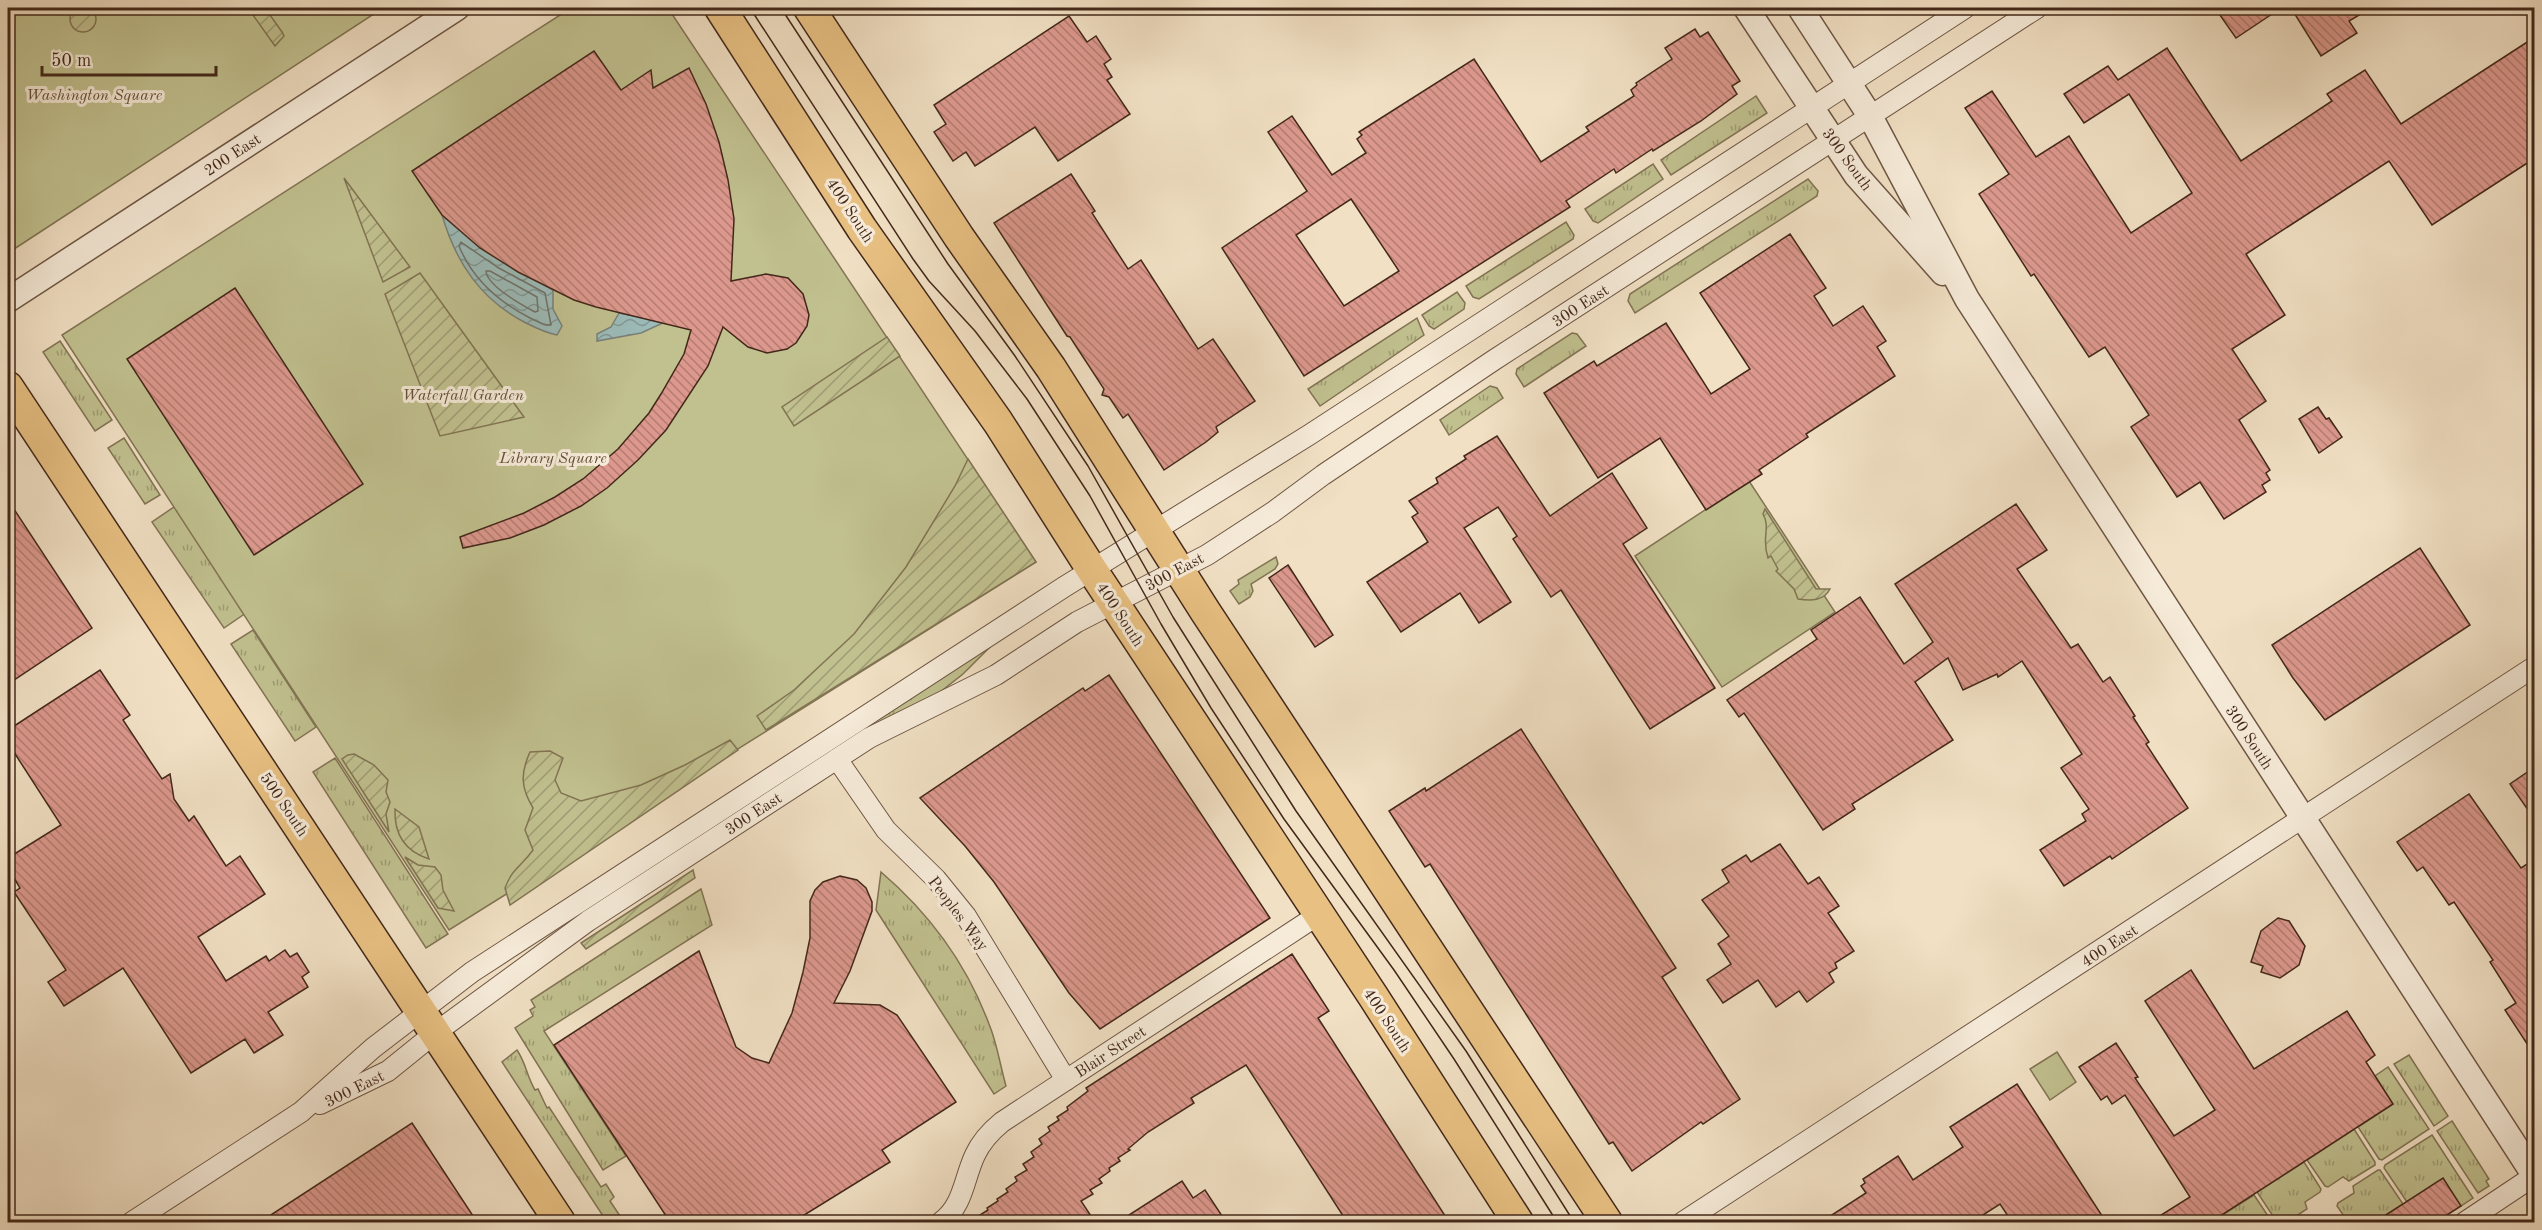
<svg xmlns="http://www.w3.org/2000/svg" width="2542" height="1230" viewBox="0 0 2542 1230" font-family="'Old Standard TT',serif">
<defs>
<pattern id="grass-tufts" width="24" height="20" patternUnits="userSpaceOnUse" patternTransform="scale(1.5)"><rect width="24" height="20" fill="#c1c08f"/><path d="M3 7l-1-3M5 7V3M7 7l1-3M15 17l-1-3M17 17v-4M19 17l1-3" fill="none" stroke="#9e9c74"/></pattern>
<pattern id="garden-furrows" width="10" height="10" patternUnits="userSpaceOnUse" patternTransform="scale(1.5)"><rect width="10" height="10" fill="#c1c08f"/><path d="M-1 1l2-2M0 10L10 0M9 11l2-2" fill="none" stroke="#9e9c74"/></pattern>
<pattern id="water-waves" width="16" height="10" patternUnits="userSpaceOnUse" patternTransform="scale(1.5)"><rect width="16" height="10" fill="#9cbcba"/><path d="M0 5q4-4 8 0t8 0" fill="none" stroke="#819996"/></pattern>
<pattern id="building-back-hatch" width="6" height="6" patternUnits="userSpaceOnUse" patternTransform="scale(1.5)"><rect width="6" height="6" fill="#dc988d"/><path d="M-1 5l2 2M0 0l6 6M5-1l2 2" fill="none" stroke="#b47c72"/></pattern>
</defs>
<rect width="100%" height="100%" fill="#f1e0c4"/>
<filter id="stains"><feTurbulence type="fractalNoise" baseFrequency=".00333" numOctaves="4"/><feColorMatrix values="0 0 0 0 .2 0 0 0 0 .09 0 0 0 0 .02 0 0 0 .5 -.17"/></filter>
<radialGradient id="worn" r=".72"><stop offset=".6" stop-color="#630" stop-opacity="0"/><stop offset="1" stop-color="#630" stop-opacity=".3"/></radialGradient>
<g fill="url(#grass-tufts)" stroke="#827454" stroke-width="1.5">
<path d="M1756,96L1767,113L1671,175L1661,160Z"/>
<path d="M1653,164L1663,179L1598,223L1593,221L1585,209Z"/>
<path d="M1808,179L1818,191L1817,196L1635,313L1628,301L1630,294Z"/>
<path d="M1566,222L1574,235L1573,239L1479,299L1473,297L1466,286Z"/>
<path d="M1457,292L1465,303L1464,309L1434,329L1429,326L1422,315Z"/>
<path d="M1417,318L1424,335L1320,406L1308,389Z"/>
<path d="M1572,333L1577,334L1586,346L1524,387L1516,374L1517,369Z"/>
<path d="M60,341L112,420L95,431L43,352Z"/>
<path d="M1490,386L1497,388L1503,398L1449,435L1440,420Z"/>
<path d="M124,438L160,495L145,504L108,448Z"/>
<path d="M190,496L262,602L224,628L152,522Z"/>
<path d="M1276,557L1278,564L1275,569L1251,584L1253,591L1250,597L1239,604L1230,591L1239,584L1238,580Z"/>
<path d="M253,630L316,727L295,741L231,644Z"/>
<path d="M994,643L963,674L940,692L810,765L808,762Z"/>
<path d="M335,758L448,934L426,948L313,772Z"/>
<path d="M881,872C929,913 967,965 989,1024C997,1043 1000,1065 1006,1086L994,1094L876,910Z"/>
<path d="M701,889L712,925L544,1031L626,1156L603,1170L515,1028L533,1016L530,1010L535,1007L531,1000Z"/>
<path d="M517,1050C526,1063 527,1077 535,1090L538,1089L547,1108L549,1107L601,1187L606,1184L614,1197L610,1201L624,1222H607L502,1062Z"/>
<path d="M2409,1055L2448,1116L2434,1126L2394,1064Z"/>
<path d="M2388,1067L2429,1129L2382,1160L2379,1159L2358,1127L2393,1104L2375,1076Z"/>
<path d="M2452,1121L2489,1179L2486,1181L2489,1186L2478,1193L2437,1131Z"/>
<path d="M2354,1129L2375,1162V1165L2349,1181L2343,1177L2328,1187L2325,1186L2307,1160Z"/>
<path d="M2432,1135L2473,1198L2461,1206L2407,1202L2384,1168L2385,1165Z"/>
<path d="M2304,1162L2321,1189L2320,1192L2305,1202L2307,1209L2287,1222H2277L2257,1192Z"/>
<path d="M2378,1170H2380L2403,1204L2375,1222H2348L2337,1206L2338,1203L2354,1193L2353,1186Z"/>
<path d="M2254,1195L2272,1222H2211Z"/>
</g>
<g fill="#c1c08f" stroke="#827454" stroke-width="1.5">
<path d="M8,8H383L8,253Z"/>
<path d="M571,8H668L1036,562L449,930L62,335Z"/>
<path d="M1749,481L1835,612L1722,687L1635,556Z"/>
<path d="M2057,1052L2076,1082L2050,1100L2030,1069Z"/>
</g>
<g fill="url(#garden-furrows)" stroke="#827454" stroke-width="1.5">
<circle cx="83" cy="19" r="13"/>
<path d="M248,8H265L282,32L284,36L275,46Z"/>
<path d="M344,178L410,267L383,282Z"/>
<path d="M420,273L524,417L440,436L385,294Z"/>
<path d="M887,337L900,356L794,426L782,407Z"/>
<path d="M968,459L1036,562L766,730L757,716L794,690L854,634L906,567L955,486Z"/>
<path d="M1765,509L1816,589H1830C1824,601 1811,601 1798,599L1794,589L1776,571L1778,569L1771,556L1768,558C1761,538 1771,528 1763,514Z"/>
<path d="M730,740L738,750L510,905L505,888C513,867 521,867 533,850L525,830L533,808C521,788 520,774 530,752L550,751L563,758L555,780L561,793L581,801L641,785L685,765Z"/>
<path d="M354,754L374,765L388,780L386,792L390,802L386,814L389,832L342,759L348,755Z"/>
<path d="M395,809L419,827L429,859C404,851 394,834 395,809Z"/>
<path d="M405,857L418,865L435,867L441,875L443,890L454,911L438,908Z"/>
<path d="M693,870L695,878L586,949L581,943Z"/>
</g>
<g fill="url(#water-waves)" stroke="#78817a" stroke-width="1.5">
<path d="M442,215L480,248L553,290V309L562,326L557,335C546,333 536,328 526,323C481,300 456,263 442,215Z"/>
<path d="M619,313L665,322L641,333L597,341V334L611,327Z"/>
</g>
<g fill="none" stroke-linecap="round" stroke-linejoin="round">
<g stroke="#70726a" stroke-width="1.5">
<path d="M461,242L497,267L545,293L551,325C544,326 536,321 530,318C499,302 472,278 459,246Z"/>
<path d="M486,271H490L537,297L538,311L535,312C522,305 487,286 486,271Z"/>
</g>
</g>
<g fill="url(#building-back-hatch)" stroke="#43281a" stroke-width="1.5" fill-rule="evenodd">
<path d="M2215,8H2281L2236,38Z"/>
<path d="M2291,8H2371L2349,21L2357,33L2321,56Z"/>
<path d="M1069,16L1087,42L1096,36L1111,59L1104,64L1112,77L1107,80L1130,114L1058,161L1035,127L975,166L966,152L953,161L934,132L946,124L934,105Z"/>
<path d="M1695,29L1700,37L1708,32L1740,81L1732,86L1737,94L1701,121L1653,151L1652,149L1616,173L1614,169L1566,201L1570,207L1304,376L1222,248L1307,191L1268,132L1292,116L1332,175L1366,153L1357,139L1362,135L1359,132L1474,59L1541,162L1589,131L1586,127L1634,96L1631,90L1637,85L1636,83L1672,59L1665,48ZM1351,199L1399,271L1344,306L1296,235Z"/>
<path d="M2535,37V158L2432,225L2389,161L2246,254L2285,315L2232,349L2266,401L2239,420L2270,470L2266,473L2270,480L2262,485L2266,492L2224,519L2200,482L2177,497L2131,427L2149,415L2105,347L2089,357L2034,274L2031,276L1979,194L2009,174L1965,108L1992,91L2036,157L2069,136L2131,233L2192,193L2129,94L2084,123L2064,94L2108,66L2118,80L2167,48L2241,161L2332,101L2327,94L2365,70L2401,124Z"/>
<path d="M594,51L621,90L651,70L653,88L689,68L706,104L719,142L728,180L734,219L731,281L766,274L788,278L803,294L809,315L807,326L796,343L787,349L767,353L748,347L723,327L708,366L666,430L638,460L607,488L581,506L544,525L510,538L463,548L460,537L524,513L555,497L583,479L618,449L649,413L661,394L684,354L691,330L596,307L574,300L518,272L480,248L442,215L412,171Z"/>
<path d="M1071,174L1095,211L1092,213L1128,269L1141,260L1198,349L1213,339L1255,401L1216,427L1218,432L1206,442L1164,470L1128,414L1123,418L1109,397L1102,395L1104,389L1070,337L1067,336L994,223Z"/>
<path d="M1790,234L1826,288L1814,296L1833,326L1863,306L1886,341L1877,347L1895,376L1806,434L1808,437L1759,470L1762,474L1706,510L1660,438L1598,478L1544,393L1594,361L1597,366L1666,323L1711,394L1750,369L1700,293Z"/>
<path d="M235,288L363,484L254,555L127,359Z"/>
<path d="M2318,407L2326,419L2329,418L2342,437L2319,453L2299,419Z"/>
<path d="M1497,436L1550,516L1612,473L1647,528L1623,544L1715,688L1650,729L1561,590L1551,597L1513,539L1517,536L1498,507L1464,528L1511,602L1479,623L1460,593L1401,632L1367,582L1428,542L1412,517L1418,513L1409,501L1438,483L1436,478L1466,459L1464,456Z"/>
<path d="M8,500L92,628L8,684Z"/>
<path d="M2016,504L2047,550L2017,569L2071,648L2078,644L2103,682L2110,677L2135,716L2133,717L2149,742L2146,744L2188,808L2112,859L2110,856L2064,886L2040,850L2086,821L2082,814L2089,809L2061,768L2082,754L2022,661L1998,677L1997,674L1963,690L1948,658L1915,682L1953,740L1852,804L1855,809L1823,830L1744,713L1739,717L1727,700L1817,639L1811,630L1860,597L1904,664L1933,642L1895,584Z"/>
<path d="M2420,548L2470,625L2325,720L2293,678L2272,645Z"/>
<path d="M1288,565L1333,635L1315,647L1269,578Z"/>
<path d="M100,670L130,715L123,720L162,779L170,774L174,799L189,821L194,816L226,866L240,856L265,894L198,937L226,981L266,956L269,961L285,950L290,957L297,953L309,972L302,977L308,987L268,1012L283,1035L254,1053L245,1039L191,1073L123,968L64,1006L48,982L66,970L14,892L20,888L8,868V858L61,825L8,743V730Z"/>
<path d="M1109,675L1270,918L1100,1029L1069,993L994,882L965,846L920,798L1083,688L1085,691Z"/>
<path d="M1521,729L1676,968L1662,977L1740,1099L1703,1124L1701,1122L1632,1171L1613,1142L1609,1144L1430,864L1425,867L1389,811L1425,788L1426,791Z"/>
<path d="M2535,767V820L2510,784Z"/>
<path d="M2469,794L2521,868L2535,859V1056L2505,1010L2516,1003L2490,962L2493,960L2454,902L2449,905L2423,867L2417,871L2397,842Z"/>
<path d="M1780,844L1808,884L1819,877L1839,906L1828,913L1854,951L1835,963L1837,968L1829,973L1834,982L1807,1002L1799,991L1776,1007L1758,980L1723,1003L1707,980L1731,964L1718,944L1729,936L1702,900L1729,882L1722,870L1746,855L1751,862Z"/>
<path d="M840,876L857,880L866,888L872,902V911L850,971L834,1003L880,1005L897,1015L956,1102L882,1150L890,1162L793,1222H670L554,1045L699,951L736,1047L752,1058L769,1063L792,1013L803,972L810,938V901L815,890L823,882Z"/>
<path d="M2278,918L2289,921L2305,946L2299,965L2280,978L2261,972L2263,966L2251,962L2261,931Z"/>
<path d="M1292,954L1329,1011L1318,1018L1449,1222H1347L1246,1065L1191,1098L1194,1103L1148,1132L1128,1149L1130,1150L1118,1158L1120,1161L1109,1168L1110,1171L1099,1179L1102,1183L1090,1190L1093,1194L1081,1201L1095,1222H969L988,1210L987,1208L998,1201L997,1199L1008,1192L1006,1189L1017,1181L1015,1177L1027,1170L1023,1164L1034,1157L1031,1152L1042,1144L1039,1139L1050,1131L1048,1127L1059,1120L1057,1117L1068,1110L1067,1107L1088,1091L1086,1088Z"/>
<path d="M2191,970L2254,1069L2347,1011L2375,1055L2366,1062L2393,1104L2211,1222H2150L2190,1197L2125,1095L2112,1104L2107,1096L2101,1100L2079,1067L2116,1043L2138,1077L2135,1078L2174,1136L2215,1110L2145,1001Z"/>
<path d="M2017,1084L2106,1222H2012L2000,1204L1972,1222H1821L1866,1193L1861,1186L1865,1183L1863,1179L1898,1156L1913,1180L1963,1147L1950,1127Z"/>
<path d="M412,1123L477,1222H260Z"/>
<path d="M2443,1178L2461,1206L2436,1222H2375Z"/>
<path d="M1182,1181L1193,1198L1205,1190L1226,1222H1118Z"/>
</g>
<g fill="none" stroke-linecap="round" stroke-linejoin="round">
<g stroke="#6e5644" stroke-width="22">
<g id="minor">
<path d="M837,759L886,830L936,879L966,916L1066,1080"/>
<path d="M320,1104L388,1071L435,1033L588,921L869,738L996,675L1077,622L1207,555L1273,512L1323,475L1494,360L2037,8"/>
<path d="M132,1222L301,1112L373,1048L472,972L1064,587L1309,435L1965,8"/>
<path d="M941,1222C963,1207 964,1178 975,1155C981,1142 991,1131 1002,1122L1318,915"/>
<path d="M1683,1222L2534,667"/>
<path d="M2465,1222L2534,1176"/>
</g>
</g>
<g stroke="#6e5644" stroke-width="27">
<g id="tertiary">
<path d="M1746,8L1856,175L1943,273"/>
<path d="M1800,8L1870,116L1967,299L2534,1175"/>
<path d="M8,300L457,8"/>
</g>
</g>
<g stroke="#43281a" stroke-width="33">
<g id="primary">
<path d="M720,8L862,229L998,422L1092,570L1373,996L1518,1222"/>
<path d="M809,8L959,237L1051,368L1205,611L1607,1222"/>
<path d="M8,387L560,1222"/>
</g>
</g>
<use href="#minor" stroke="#f6ebd9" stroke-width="20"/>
<use href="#tertiary" stroke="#f6ebd9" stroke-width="24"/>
<use href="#primary" stroke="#e8c082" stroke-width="30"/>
<g stroke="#43281a" stroke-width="1.5">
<path d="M750,8L913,259L929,281L975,331L1027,399L1090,496L1161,624L1211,708L1284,819L1394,970L1454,1059L1557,1222"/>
<path d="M781,8L948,264L1015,356L1088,466L1173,617L1296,811L1466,1051L1574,1222"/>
</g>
</g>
<g text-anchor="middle" stroke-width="6" stroke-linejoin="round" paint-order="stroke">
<g font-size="16" font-style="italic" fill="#624e37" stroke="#f6ebd9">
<text x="94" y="100">Washington Square</text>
<text x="463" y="400">Waterfall Garden</text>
<text x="553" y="463">Library Square</text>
</g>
<g font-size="16" fill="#43281a" stroke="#f6ebd9">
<text transform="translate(232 154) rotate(-33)" y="6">200 East</text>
<text transform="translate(1848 159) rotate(54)" y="6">300 South</text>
<text transform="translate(851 210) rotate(57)" y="6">400 South</text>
<text transform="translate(1580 305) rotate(-33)" y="6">300 East</text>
<text transform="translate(1174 571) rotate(-28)" y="6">300 East</text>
<text transform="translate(1121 614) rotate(57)" y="6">400 South</text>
<text transform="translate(2250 737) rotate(57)" y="6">300 South</text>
<text transform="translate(285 804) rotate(56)" y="6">500 South</text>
<text transform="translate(753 813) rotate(-33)" y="6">300 East</text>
<text transform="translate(959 913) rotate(53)" y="6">Peoples Way</text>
<text transform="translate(2109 945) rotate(-33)" y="6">400 East</text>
<text transform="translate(1388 1020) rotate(57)" y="6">400 South</text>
<text transform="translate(1110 1051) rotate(-33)" y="6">Blair Street</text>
<text transform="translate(354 1088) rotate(-26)" y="6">300 East</text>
</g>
</g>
<rect width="2542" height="1230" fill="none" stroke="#f1e0c4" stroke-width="30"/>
<rect x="9" y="9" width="2524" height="1212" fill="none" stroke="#43281a" stroke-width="3"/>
<rect x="15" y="15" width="2512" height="1200" fill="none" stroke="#43281a" stroke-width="1.5"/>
<path d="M42 66v9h174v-9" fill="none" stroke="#43281a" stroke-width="3"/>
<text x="51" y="66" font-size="18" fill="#43281a" stroke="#f6ebd9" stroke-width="4.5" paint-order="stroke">50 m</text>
<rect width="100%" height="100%" filter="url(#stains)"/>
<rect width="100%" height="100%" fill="url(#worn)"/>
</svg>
